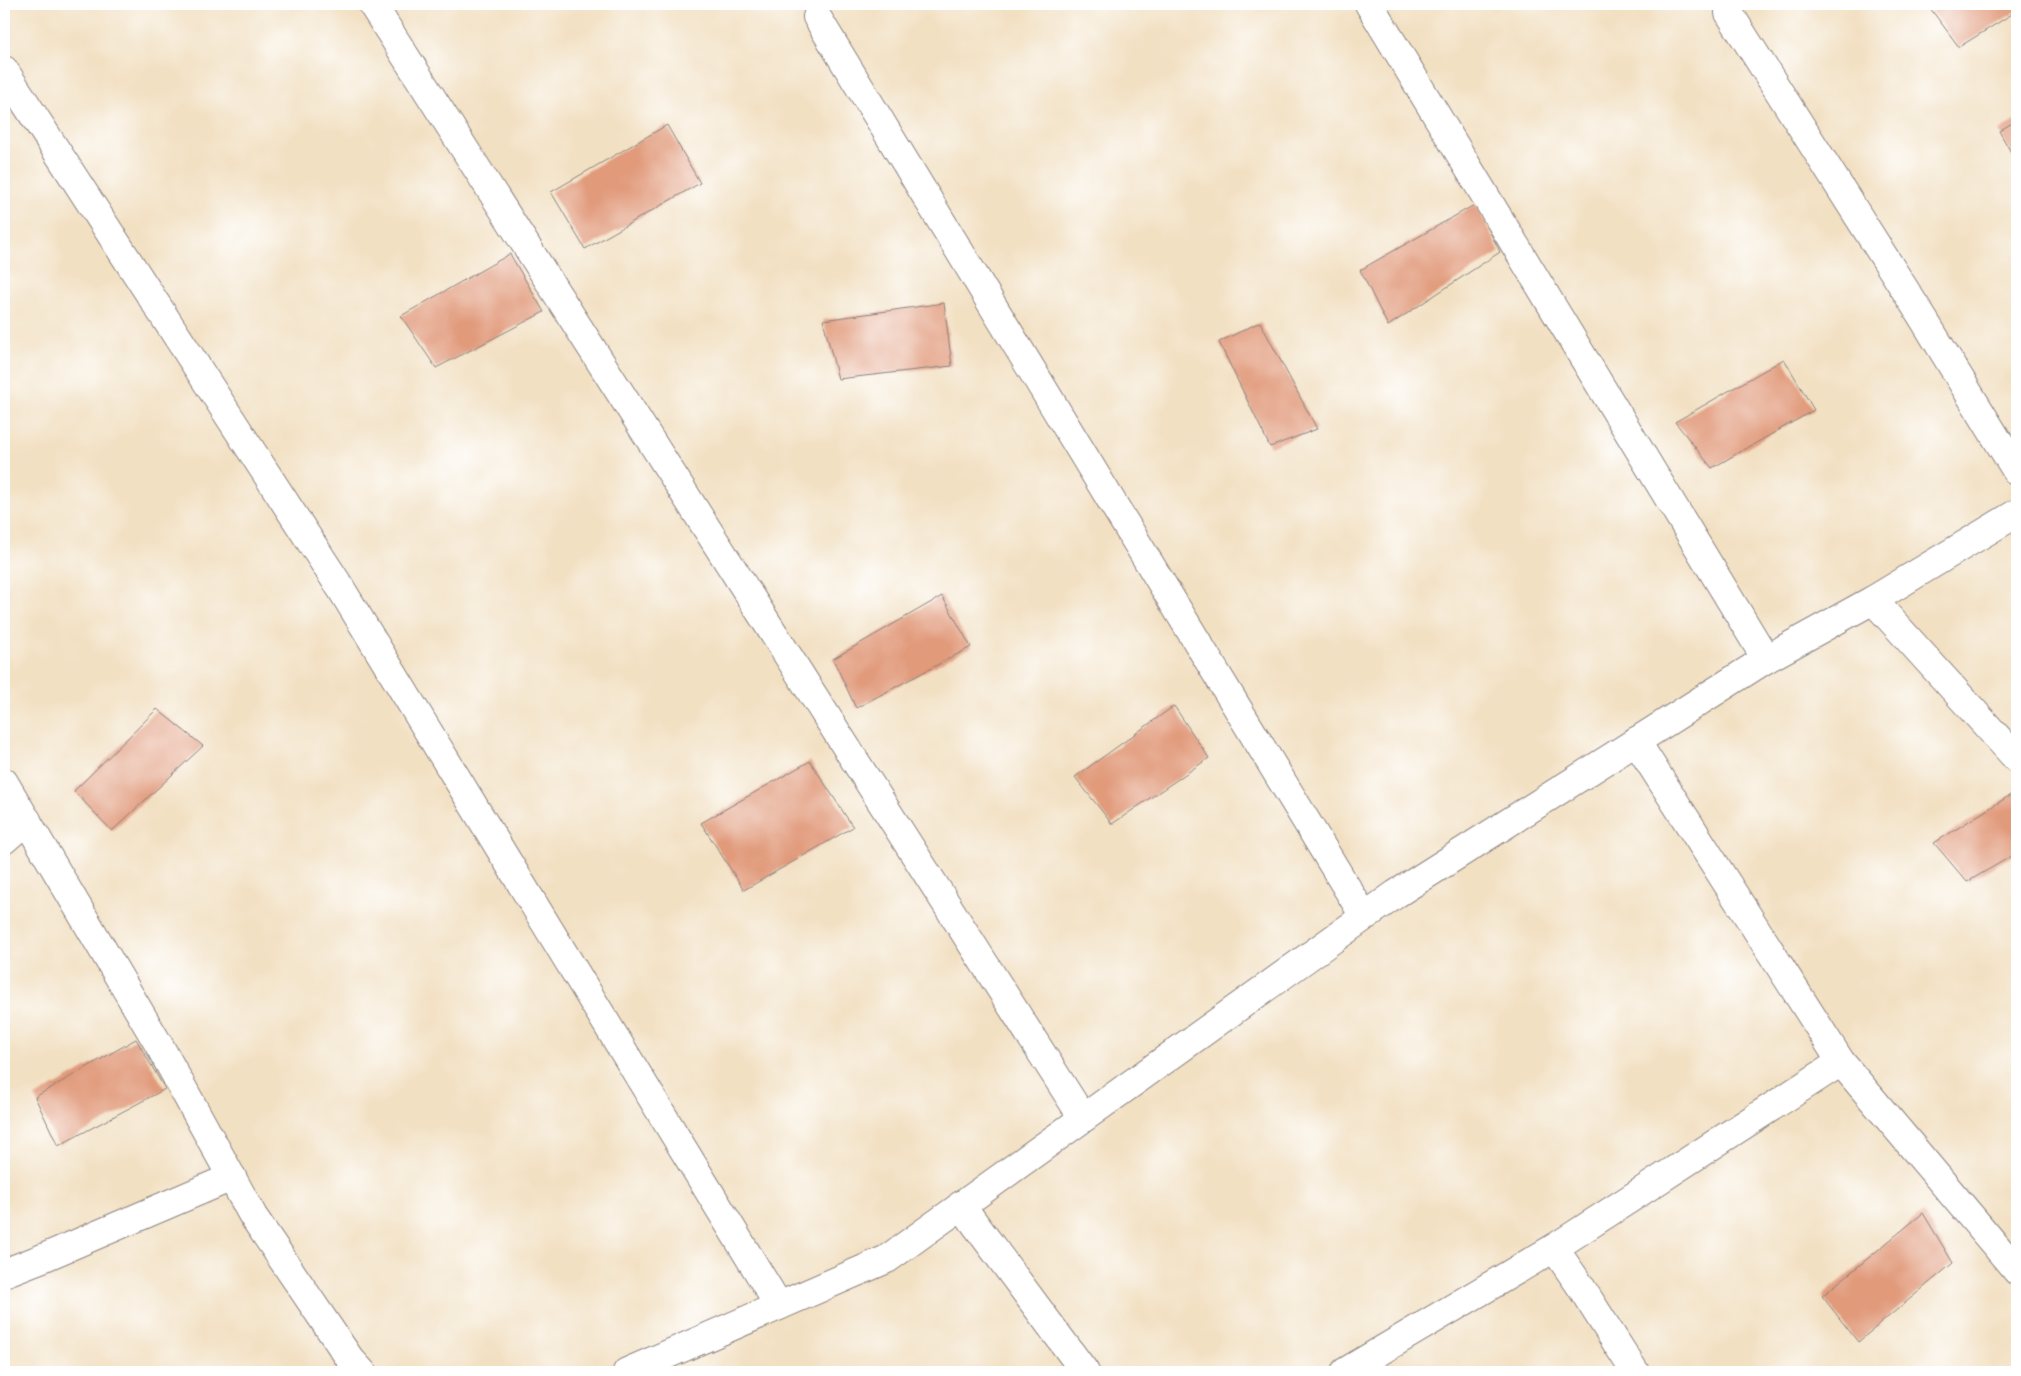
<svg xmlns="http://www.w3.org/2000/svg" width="2021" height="1376" viewBox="0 0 2021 1376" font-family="Pangolin,sans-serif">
<rect width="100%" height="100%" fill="#fff"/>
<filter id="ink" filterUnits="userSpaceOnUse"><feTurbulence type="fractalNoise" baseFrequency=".02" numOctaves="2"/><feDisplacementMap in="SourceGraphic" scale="10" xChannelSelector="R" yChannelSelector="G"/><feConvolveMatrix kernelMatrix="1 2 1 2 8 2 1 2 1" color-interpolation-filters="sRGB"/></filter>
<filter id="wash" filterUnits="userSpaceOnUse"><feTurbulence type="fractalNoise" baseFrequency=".0096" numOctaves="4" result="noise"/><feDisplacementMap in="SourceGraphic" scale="20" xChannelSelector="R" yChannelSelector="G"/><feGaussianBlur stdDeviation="1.12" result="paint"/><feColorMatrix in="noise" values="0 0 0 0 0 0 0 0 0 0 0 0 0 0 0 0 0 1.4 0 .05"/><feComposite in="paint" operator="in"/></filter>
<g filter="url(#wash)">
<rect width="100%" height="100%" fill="#f2e0c2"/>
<g id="blocks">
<g fill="#e19a7a">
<path d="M1927,4H2017V11L1959,47Z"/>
<path d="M2017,120V163L1999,131Z"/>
<path d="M667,125L700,183L585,249L551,192Z"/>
<path d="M1476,204L1500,252L1388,326L1360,270Z"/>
<path d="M510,254L544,312L436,368L401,316Z"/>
<path d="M944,303L952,366L838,379L823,320Z"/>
<path d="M1260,322L1317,429L1270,447L1219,342Z"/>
<path d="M1784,359L1814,410L1712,468L1675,422Z"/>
<path d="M942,596L971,647L856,708L833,659Z"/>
<path d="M1174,706L1209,758L1112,824L1075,777Z"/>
<path d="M157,709L203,746L112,831L74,791Z"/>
<path d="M810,761L853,827L744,890L701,823Z"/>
<path d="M2017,791V853L1967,882L1934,843Z"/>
<path d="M136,1039L165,1089L58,1146L35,1097Z"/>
<path d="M1923,1213L1953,1263L1858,1342L1822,1296Z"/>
</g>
</g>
</g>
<g filter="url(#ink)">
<use href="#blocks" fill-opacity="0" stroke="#8a817e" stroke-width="1"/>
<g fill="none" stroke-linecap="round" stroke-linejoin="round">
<g stroke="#8a817e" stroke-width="30">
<g id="street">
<path d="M372,4L1083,1118"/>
<path d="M1369,4L1766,659"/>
<path d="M1729,13L1921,315L2017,472"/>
<path d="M817,17L1364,916"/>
<path d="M4,70L340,587L779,1306"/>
<path d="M1873,600L2017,759"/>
<path d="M1636,741L1841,1062L2017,1271"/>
<path d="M4,782L159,1045L253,1216L350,1359L362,1372"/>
<path d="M4,840L27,820"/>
<path d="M961,1205L1085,1372"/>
<path d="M1554,1248L1841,1062"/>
<path d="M4,1273L45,1257L232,1177"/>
<path d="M627,1372L887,1259L1396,894L1766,659L1873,600L2017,513"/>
<path d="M1345,1372L1554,1248L1579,1284L1635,1372"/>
</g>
</g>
<use href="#street" stroke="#fff" stroke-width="28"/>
</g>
</g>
<rect width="2021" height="1376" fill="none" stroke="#fff" stroke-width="20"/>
</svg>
